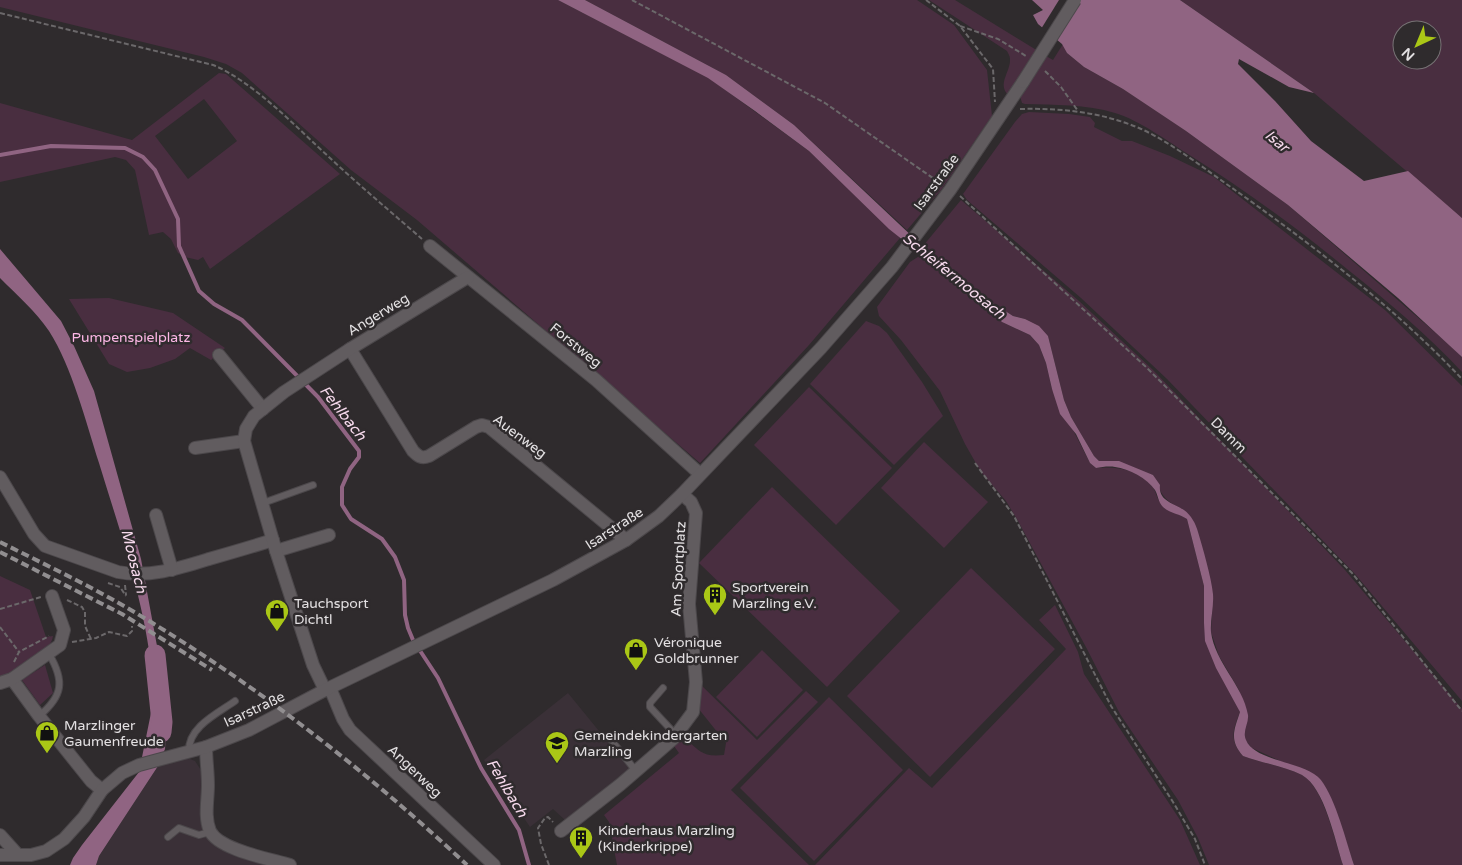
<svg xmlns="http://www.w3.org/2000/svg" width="1462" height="865" viewBox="0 0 1462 865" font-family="'Varela Round',sans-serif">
<rect width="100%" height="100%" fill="#2f2b2d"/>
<g fill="#3a3037">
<path d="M568,693L630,769L565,820L553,809L530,827L484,760Z"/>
<path d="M182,759H190L195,761L201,770L206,832L265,861L263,865H96L99,856L158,766Z"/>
</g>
<g fill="#492e40" fill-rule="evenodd">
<path d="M0,0H558L709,78L809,151L900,238L809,345L700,463L417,220L351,170L242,73L226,64L204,57L0,7Z"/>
<path d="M585,0H917L954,25L987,70L992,116L941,190L907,230L794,125L726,75Z"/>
<path d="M929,0H955L1038,51L1009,96C996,84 1011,72 1010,59C1010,56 1008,53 1007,51Z"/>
<path d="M1180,0H1462V218L1314,93ZM1402,30H1432V60H1402Z"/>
<path d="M1063,44L1067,53L1084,67L1123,89L1186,131L1288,205L1452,347L1462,357V372C1427,334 1387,301 1347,269C1297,228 1245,190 1191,156C1169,142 1139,120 1115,113C1086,104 1054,105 1025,104L1022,103L1020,96L1046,56L1053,60Z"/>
<path d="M219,73L226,74L340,174L210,269L203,257L198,260L185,257L178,253L171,239L163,232L149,235L135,170L126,160L115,157L0,182V103L132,140ZM204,99L237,141L188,179L155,136Z"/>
<path d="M1029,112L1069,114L1090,117L1095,123L1094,127L1122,141H1132L1170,156L1214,177L1385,310L1462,386V701L1355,574L1167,379L1081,298L967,200L963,194L1015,122L1022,114Z"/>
<path d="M961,200L1079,301L1152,369L1345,570L1462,709V865H1354L1332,801L1321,780L1252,748L1245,740L1239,690L1219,656L1211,632L1213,594L1184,510C1164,501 1161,494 1153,475L1099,461L1094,456L1071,417L1064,400L1048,336L1025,319L1013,316L993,303L923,246Z"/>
<path d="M921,255L988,308L1002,322L1030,335L1039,345L1046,363L1052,389L1090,463L1096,468C1117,466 1135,469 1151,485C1156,490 1156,497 1160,502C1164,505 1168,510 1173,512C1178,515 1182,515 1187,519L1204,586V623L1240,712C1233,730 1229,740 1243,756C1262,763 1283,766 1302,775C1324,787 1335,842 1343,865H1209L1198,838L1178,800L1120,714L1087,649L1018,521L1006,501L981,472L965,444L940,391L901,340L879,316L877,307L910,262Z"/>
<path d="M109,298L173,313L225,348L211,360L190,348L175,359L150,368L127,372L109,364L69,299Z"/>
<path d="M866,321L879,326L887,333L922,382L943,416L894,465L810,384Z"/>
<path d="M809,387L892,468L836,525L754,445Z"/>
<path d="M924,442L988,502L944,548L881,488Z"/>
<path d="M772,487L900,611L827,687L699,563Z"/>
<path d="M971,568L1055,649L930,777L847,696Z"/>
<path d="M0,576L30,590L46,637L53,636C51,654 15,670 0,679Z"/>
<path d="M1055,605L1078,652L1084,674L1180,820L1200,865H815L909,768L932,788L1066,649L1039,620Z"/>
<path d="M762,650L803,690L757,737L716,697Z"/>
<path d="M45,665L53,693L40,705L22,680Z"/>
<path d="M699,683L757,740L806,691L818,702L731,790L809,865H617L609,822L604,815L679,753L674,746L685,738C700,752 703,757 724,755L726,743L698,708Z"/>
<path d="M829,697L903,770L814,861L740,788Z"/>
</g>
<g fill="#906482">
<path d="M558,0H585L726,75L794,125L933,256L993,303L1013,316L1025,319L1039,326L1048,336L1064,400L1071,417L1094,456L1099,461H1119L1153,475L1160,485C1158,501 1174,503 1184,510C1191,515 1196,524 1198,532C1203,549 1211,576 1213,594C1214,607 1210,620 1211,632C1215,663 1243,685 1248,715C1249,723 1242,731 1246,740C1255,762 1305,761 1321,780C1336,800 1346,841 1354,865H1343C1335,841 1325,788 1302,775C1283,766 1262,763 1243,756C1229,740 1234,730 1240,712L1216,668L1205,641L1204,623V586L1187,519C1180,514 1169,513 1163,507C1158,502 1158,495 1155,490C1147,478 1129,469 1115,467C1109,466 1102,467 1096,468L1090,463L1076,434L1060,414L1052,389L1046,363L1039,345L1030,335L1002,322L988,308L889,229L809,151L755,111L708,78Z"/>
<path d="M1032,0H1180L1314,93L1289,87L1239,59L1238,64L1275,101L1311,141L1364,181L1408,171L1462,218V357L1398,298L1288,205L1186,131L1123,89L1084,67L1067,53L1062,44L1038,24L1033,15L1043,10Z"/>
<path d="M0,249L61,321L74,346L94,391L141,559L164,684H153C147,608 121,535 99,463C86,422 72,367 49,331C36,312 17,295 0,278Z"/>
<path d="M153,703H168L165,749L158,766L99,856L96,865H70L73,858L82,845L139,772Z"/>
</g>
<path fill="#2f2b2d" d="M1059,0H1080L1051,36L1041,29Z"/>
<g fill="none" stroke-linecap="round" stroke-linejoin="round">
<path stroke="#906482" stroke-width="4" d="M0,155L51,146L125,148L143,157L155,170L178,219L179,246L199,291L214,304L242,320L318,397L359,451V457L350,469L342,487V505L351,519L382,539L395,557L404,580L405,615L408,628L413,640L438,678L481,768L519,830L529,865"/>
<path stroke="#906482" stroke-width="21" d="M155,655L162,722L161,732"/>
<g stroke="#4c484b" stroke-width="8">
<g id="lane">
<path d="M263,503L313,485"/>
<path d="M663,688L650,703V707L676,735"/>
<path d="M39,716C63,696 65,681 49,654"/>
<path d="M611,740L636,771"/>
<path d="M189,751C188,727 218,713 235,701"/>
<path d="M168,837L179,828L199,835L210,832"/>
</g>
</g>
<g stroke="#4c484b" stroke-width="14">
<g id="street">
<path d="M430,246L596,380L700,474"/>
<path d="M350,349L413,451C418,456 421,459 429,456L476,427L482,425L489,427L626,540"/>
<path d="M219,355L263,409"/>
<path d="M195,448L244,441"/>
<path d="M0,477L34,534L45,546L118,572C149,578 180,568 209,559C230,553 251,547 273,540"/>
<path d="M156,515L172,570"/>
<path d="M276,551L329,535"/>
<path d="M12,679L39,716L91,781L102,790"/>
<path d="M0,683L12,679L60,645L64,630L52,596"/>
<path d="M330,688L343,719L350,730L494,865"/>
<path d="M325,690L313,665L276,551L244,441L246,429L254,416L284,392L350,349L468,277"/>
<path d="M206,747C206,759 208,772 208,785C208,800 204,817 210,831C219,850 271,859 290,865"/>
<path d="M561,831L621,784L673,739L693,712L696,682L689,604L696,513L691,502L682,494"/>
<path d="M0,835L18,855"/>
<path d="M0,855H31L46,851L64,839L84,817L102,790L122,773L139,765L206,747L249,730L325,690L553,580L626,540L659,516L682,494L821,348L892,267L950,190L1023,82"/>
</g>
</g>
<g stroke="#6b686a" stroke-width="2" stroke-dasharray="5 2.5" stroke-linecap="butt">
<path d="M632,0L825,103L940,183"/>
<path d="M926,0L960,26L993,69L995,102"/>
<path d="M0,13L213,65C254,82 297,128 330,158C360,186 391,212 422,239"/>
<path d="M960,26L998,39L1026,56"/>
<path d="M1045,71L1061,87L1078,111"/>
<path d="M1020,109C1061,108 1101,112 1139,128C1171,142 1206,170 1235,190C1315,247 1394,307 1462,379"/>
<path d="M960,196L1145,366L1352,573L1462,711"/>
<path d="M975,463L1014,516L1111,706L1173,802L1195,839L1205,865"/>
<path d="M108,583L120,587L126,596"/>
<path d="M125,585L126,595"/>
<path d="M67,600L82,607L85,612V626L91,639"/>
<path d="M0,609L41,597"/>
<path d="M0,627L19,652"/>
<path d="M72,642L96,638L109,632L127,636L132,631V626"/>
<path d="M14,662L19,652L49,636"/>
<path d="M549,865L541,844L538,828L545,818L548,817L553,822"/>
</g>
<use href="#lane" stroke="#615c5f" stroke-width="6"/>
<use href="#street" stroke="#615c5f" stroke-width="12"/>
<g stroke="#918e90" stroke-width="4" stroke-dasharray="8 4" stroke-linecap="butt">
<path d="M0,542C42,563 84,583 124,606C249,679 362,767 467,865"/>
<path d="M0,552L122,614L212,670"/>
</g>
<g stroke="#4c484b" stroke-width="14" stroke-linecap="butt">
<path id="street-bridge" d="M1023,82L1075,0"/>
</g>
<use href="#street-bridge" stroke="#615c5f" stroke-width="12"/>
</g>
<defs>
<g id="building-pin" transform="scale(1.25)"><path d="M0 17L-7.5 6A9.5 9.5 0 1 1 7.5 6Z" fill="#aac716" stroke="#2f2b2d"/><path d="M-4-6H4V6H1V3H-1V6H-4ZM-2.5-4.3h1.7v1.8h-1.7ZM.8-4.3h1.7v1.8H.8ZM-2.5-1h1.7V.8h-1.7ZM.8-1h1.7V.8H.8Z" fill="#111"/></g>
<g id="shop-pin" transform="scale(1.25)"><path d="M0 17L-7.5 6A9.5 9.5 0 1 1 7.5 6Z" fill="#aac716" stroke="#2f2b2d"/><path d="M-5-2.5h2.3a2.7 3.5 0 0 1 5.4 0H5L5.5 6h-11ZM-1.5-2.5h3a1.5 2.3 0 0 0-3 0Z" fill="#111"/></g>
<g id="school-pin" transform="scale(1.25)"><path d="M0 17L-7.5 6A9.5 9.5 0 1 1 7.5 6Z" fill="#aac716" stroke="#2f2b2d"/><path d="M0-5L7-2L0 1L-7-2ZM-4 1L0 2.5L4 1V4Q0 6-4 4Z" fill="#111"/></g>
</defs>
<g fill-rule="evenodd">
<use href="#building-pin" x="715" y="595"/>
<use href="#shop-pin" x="277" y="611"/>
<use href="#shop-pin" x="636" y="650"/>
<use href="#shop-pin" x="47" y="733"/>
<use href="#school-pin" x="557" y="743"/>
<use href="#building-pin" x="581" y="838"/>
</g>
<g text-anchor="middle" stroke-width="5" stroke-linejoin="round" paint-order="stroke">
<g font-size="14" fill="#e3e0e2" stroke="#2f2b2d">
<text transform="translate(936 182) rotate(-54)" y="5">Isarstraße</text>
<text transform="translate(378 314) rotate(-31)" y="5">Angerweg</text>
<text transform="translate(576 345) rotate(39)" y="5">Forstweg</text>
<text transform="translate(1229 435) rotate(45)" y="5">Damm</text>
<text transform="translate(520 436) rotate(37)" y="5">Auenweg</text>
<text transform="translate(614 528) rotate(-33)" y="5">Isarstraße</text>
<text transform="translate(678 569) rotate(-87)" y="5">Am Sportplatz</text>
<text transform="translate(254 709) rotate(-25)" y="5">Isarstraße</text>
<text transform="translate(415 771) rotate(44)" y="5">Angerweg</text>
</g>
<g font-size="14" fill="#fdb7e6" stroke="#2f2b2d">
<text x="131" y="342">Pumpenspielplatz</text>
</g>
<g font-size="14" fill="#e3e0e2" stroke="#2f2b2d" text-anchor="start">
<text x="732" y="592">Sportverein<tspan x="732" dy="16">Marzling e.V.</tspan></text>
<text x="294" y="608">Tauchsport<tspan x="294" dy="16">Dichtl</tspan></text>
<text x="654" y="647">Véronique<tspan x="654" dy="16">Goldbrunner</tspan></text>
<text x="64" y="730">Marzlinger<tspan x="64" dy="16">Gaumenfreude</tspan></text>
<text x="574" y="740">Gemeindekindergarten<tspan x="574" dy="16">Marzling</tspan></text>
<text x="598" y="835">Kinderhaus Marzling<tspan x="598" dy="16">(Kinderkrippe)</tspan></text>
</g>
<g font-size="15" font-style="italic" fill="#f6d9ec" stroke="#2f2b2d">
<text transform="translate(1277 141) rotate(40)" y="5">Isar</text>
<text transform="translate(954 276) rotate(39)" y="5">Schleifermoosach</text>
<text transform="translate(343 413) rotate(52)" y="5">Fehlbach</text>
<text transform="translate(134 561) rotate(76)" y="5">Moosach</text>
<text transform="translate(507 788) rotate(59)" y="5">Fehlbach</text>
</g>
</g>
<g transform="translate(1417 45) rotate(224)"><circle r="24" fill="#2f2b2d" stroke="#777375"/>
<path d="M0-4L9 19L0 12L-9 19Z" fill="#aac716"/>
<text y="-8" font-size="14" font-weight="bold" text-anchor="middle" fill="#e3e0e2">N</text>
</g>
</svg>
